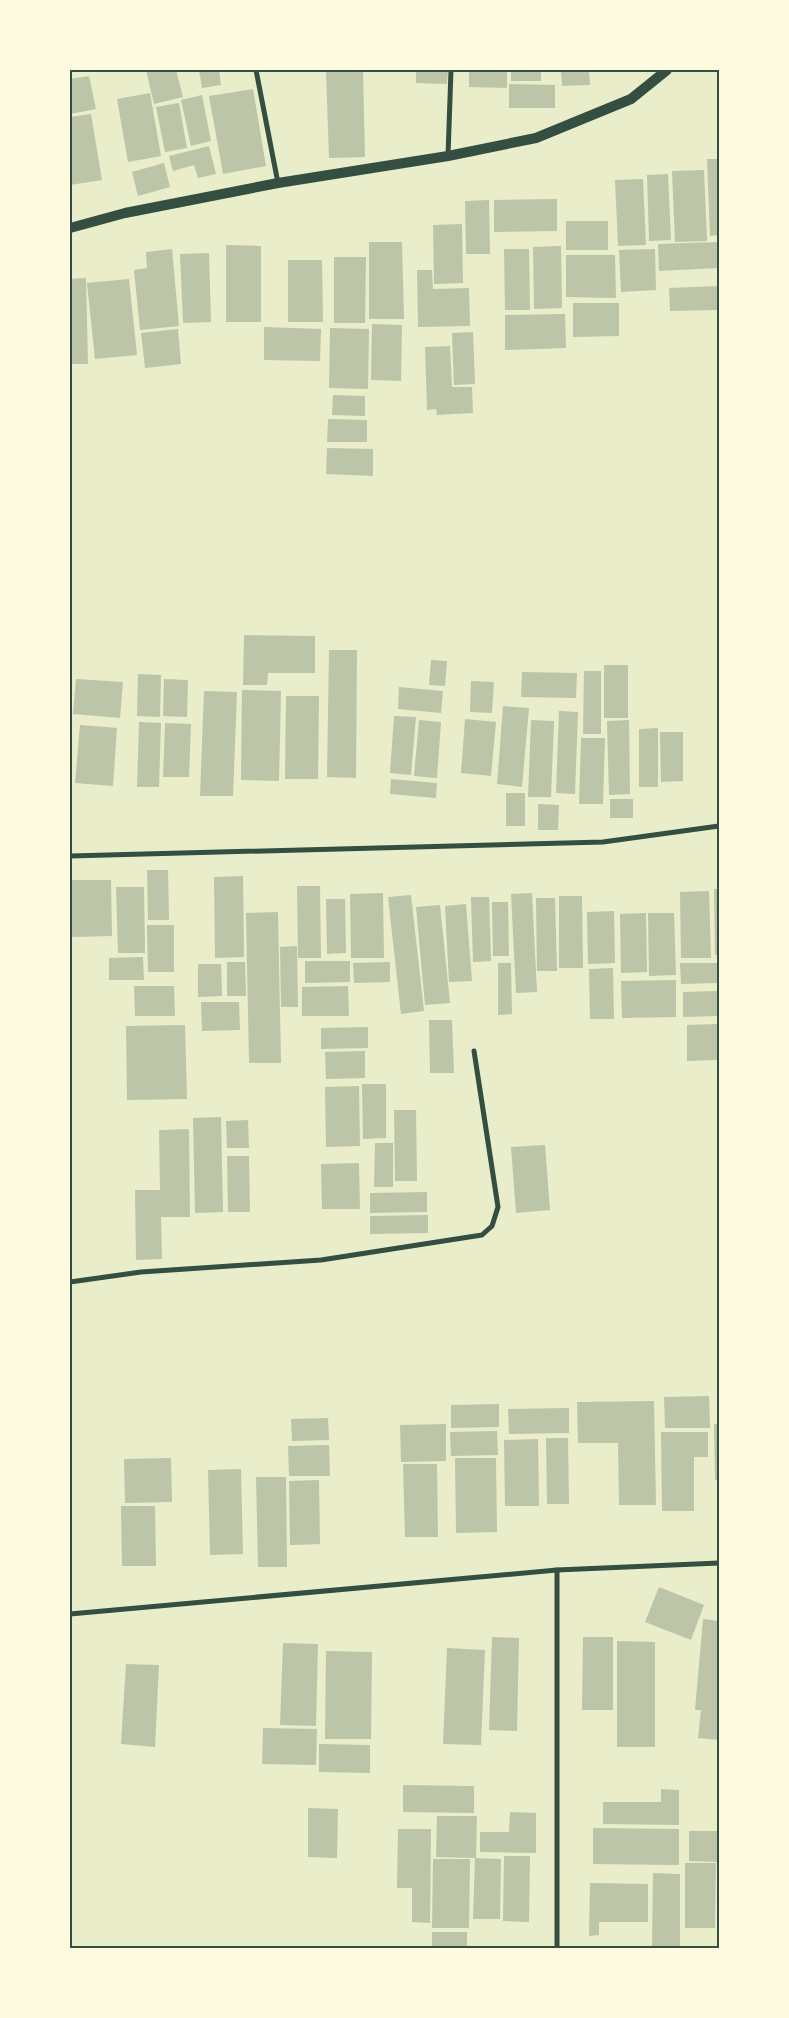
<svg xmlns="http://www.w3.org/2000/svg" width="789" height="2018" viewBox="0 0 789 2018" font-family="'Public Sans',sans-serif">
<rect width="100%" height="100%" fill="#e9edc9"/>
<g fill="#bcc5a7">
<path d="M146,70H176L183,97L154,104Z"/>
<path d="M199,70H219L221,85L202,88Z"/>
<path d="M416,70H448L447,84L416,83Z"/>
<path d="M469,70H507V88L469,87Z"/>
<rect x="511" y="70" width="30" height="11"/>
<path d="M561,70H589L590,85L562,86Z"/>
<path d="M326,71H363L365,157L329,158Z"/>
<path d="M89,76L96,109L70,114V79Z"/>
<path d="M509,84L555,85V108H509Z"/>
<path d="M253,89L266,166L223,174L209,96Z"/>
<path d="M150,93L161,156L128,162L117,99Z"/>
<path d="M202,95L211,141L191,146L181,100Z"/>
<path d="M179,103L187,148L165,152L156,107Z"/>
<path d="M91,114L102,180L70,185V117Z"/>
<path d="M209,146L216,174L198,178L194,165L173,171L169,156Z"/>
<path d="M707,159H719V235L710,236Z"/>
<path d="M164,163L170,187L138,196L132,172Z"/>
<path d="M704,170L707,241L675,242L672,171Z"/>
<path d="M668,174L671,240L649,241L647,175Z"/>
<path d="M643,179L646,245L618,246L615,180Z"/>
<path d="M557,199V231L494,232V200Z"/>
<path d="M489,200L490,254H466L465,201Z"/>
<rect x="566" y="221" width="42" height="29"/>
<path d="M462,224L463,283L434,284L433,225Z"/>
<path d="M369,242H402L404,319H369Z"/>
<path d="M719,242V268L659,271L658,244Z"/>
<path d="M226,245L261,246V322H226Z"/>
<path d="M561,246L562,308L534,309L533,247Z"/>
<path d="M172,249L179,326L140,330L134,270L147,268L146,252Z"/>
<path d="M504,249H529L530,310H505Z"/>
<path d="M655,249L656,290L621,292L619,250Z"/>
<path d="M209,253L211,322L183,323L180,254Z"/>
<path d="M566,255H615L616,298L566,297Z"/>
<path d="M334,257H366L365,323H334Z"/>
<path d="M288,260H322L323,322H288Z"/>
<path d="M417,270H432L433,289L469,288L470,326L418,327Z"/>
<path d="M86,278L88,364H70V279Z"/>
<path d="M129,279L137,355L95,359L87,283Z"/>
<path d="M719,286V310L670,311L669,288Z"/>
<path d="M573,303H619V336L573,337Z"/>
<path d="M565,314L566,348L505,350V315Z"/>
<path d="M372,324L402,325L401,381L371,380Z"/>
<path d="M264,327L321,329L320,361L264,360Z"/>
<path d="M330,328L369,329L368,389L329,388Z"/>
<path d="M178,329L181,364L145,368L141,333Z"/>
<path d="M473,332L475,384L454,385L452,333Z"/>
<path d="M450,346L452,387H472L473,413L437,415L436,409L427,410L425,347Z"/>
<path d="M333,395L365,396V416L332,415Z"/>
<path d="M328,419L367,420V442H327Z"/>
<path d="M327,448L373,449V476L326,474Z"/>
<path d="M244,635L315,636V673H268L267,685H243Z"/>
<path d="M329,650H357L356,778L327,777Z"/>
<path d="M431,660L447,661L445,686L429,685Z"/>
<rect x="604" y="665" width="24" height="53"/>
<path d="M584,671H601V734H583Z"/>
<path d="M522,672L577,673L576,698L521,697Z"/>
<path d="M138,674L161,675L160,717L137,716Z"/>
<path d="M76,679L123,682L120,718L73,714Z"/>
<path d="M164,679L188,680L187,717L163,716Z"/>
<path d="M471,681L494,682L492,713L470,712Z"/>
<path d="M399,687L443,691L441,713L398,709Z"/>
<path d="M242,690L281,691L279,781L241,780Z"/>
<path d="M204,691L237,692L233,796H200Z"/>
<path d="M286,696H319L318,779H285Z"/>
<path d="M503,706L529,708L522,787L497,784Z"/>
<path d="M559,711L578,712L575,794L556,793Z"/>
<path d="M394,716L416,717L411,775L390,773Z"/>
<path d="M465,719L496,722L491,776L461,773Z"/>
<path d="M419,720L441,722L437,778L414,776Z"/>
<path d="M531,720L554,721L551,797H528Z"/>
<path d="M629,720L630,794L609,795L607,721Z"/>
<path d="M139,722L161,723L159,787H137Z"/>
<path d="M165,723L191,724L189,777H163Z"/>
<path d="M80,725L117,728L113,786L75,783Z"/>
<path d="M658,728V787H639V729Z"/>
<path d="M660,732H683V781L661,782Z"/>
<path d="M581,738H605L603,804H579Z"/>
<path d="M391,779L437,783L436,798L390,794Z"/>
<rect x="506" y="793" width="19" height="33"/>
<rect x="610" y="799" width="23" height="19"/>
<path d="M538,804L559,805L558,830H538Z"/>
<path d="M147,870H168L169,920H148Z"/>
<path d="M243,876L244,957L215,958L214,877Z"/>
<path d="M70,880H111L112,936L70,937Z"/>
<path d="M297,886H320L321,958H298Z"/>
<path d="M116,887H144L145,953H118Z"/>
<path d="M714,889H719V955H715Z"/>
<path d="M709,891L711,958H681L680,892Z"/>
<path d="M383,893L384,958H351L350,894Z"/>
<path d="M532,893L537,992L516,993L511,894Z"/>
<path d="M411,895L424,1011L401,1014L388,897Z"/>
<path d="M559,896H582L583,968H559Z"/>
<path d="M471,897H489L491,961L473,962Z"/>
<path d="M536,898H555L557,971H537Z"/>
<path d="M326,899H345L346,953L327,954Z"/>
<path d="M492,902H508L509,956H493Z"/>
<path d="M466,904L472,981L449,982L445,906Z"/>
<path d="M440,905L450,1003L425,1005L416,907Z"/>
<path d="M614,911L615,963L588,964L587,912Z"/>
<path d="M278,912L281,1063H249L246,913Z"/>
<path d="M646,913L647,972L621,973L620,914Z"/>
<path d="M648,913H674L676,975L649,976Z"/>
<path d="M147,925H174V972H148Z"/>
<path d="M297,946L298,1007H281L280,947Z"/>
<path d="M143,957L144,980H109V958Z"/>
<path d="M305,961H350V982L305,983Z"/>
<path d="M227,962H245L246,996H227Z"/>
<path d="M390,962V982L354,983L353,963Z"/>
<path d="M498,963H511L512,1014L498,1015Z"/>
<path d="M680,963H719V983L681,984Z"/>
<path d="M198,964H221L222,996L198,997Z"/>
<path d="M613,968L614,1019H590L589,969Z"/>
<path d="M676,980V1017L622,1018L621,981Z"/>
<path d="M134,986H174L175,1016H135Z"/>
<path d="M348,986L349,1016H302V987Z"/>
<path d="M719,991V1016L683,1017V992Z"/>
<path d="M201,1002H239L240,1030L202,1031Z"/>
<path d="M429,1020H452L454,1073H430Z"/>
<path d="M719,1024V1060L687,1061V1025Z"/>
<path d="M185,1025L187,1099L127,1100L126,1026Z"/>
<path d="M368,1027V1048L321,1049V1028Z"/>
<path d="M365,1051V1078L326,1079L325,1052Z"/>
<path d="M362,1084H386V1138L363,1139Z"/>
<path d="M359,1086L360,1146L326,1147L325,1087Z"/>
<path d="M394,1110H416L417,1181H395Z"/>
<path d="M221,1117L223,1212L195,1213L193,1118Z"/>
<path d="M248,1120L249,1148H227L226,1121Z"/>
<path d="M189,1129L190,1217H161L162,1259L136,1260L135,1190H160L159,1130Z"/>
<path d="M375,1143H393V1187H374Z"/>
<path d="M545,1145L550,1210L516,1213L511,1147Z"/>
<path d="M227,1156H249L250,1212H228Z"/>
<path d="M359,1163L360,1209H322L321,1164Z"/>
<path d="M427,1192V1212L370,1213V1193Z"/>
<path d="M428,1215V1233L370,1234V1216Z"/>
<path d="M709,1396L710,1428H665L664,1397Z"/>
<path d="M654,1401L656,1505H619L618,1443H578L577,1402Z"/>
<path d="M499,1404V1427L451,1428V1405Z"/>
<path d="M569,1408V1433L509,1434L508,1409Z"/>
<path d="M328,1418L329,1440L292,1441L291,1419Z"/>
<path d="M446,1424V1461L401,1462L400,1425Z"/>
<path d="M714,1424H719V1480H715Z"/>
<path d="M497,1431L498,1455L451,1456L450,1432Z"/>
<path d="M661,1432H708V1457H694V1511H662Z"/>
<path d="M546,1438H568L569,1504H547Z"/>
<path d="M538,1439L539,1506H505L504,1440Z"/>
<path d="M329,1445L330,1476H289L288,1446Z"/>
<path d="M171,1458L172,1502L125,1503L124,1459Z"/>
<path d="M455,1458H496L497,1532L456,1533Z"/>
<path d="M403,1464H437L438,1537H405Z"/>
<path d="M241,1469L243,1554L210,1555L208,1470Z"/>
<path d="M256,1477H286L287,1567H258Z"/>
<path d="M319,1480L320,1544L290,1545L289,1481Z"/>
<path d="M121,1506H155L156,1566H122Z"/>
<path d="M659,1587L704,1605L691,1640L645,1622Z"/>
<path d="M703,1619L719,1621V1740L698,1738L701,1710H695Z"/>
<path d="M492,1637L519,1638L517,1731L489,1730Z"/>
<path d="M583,1637H613V1710H582Z"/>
<path d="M617,1641L655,1642V1747H617Z"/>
<path d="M283,1643L318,1644L316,1726L280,1725Z"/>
<path d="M447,1648L485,1650L481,1745L443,1744Z"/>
<path d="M326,1651L372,1652L371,1739H325Z"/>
<path d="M126,1664L159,1665L155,1747L121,1744Z"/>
<path d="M263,1728L317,1729L316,1765L262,1764Z"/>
<path d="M319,1744L370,1745V1773L319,1772Z"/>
<path d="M403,1785L474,1786V1813L403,1812Z"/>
<path d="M661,1789L679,1790V1825L603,1824V1802H661Z"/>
<path d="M308,1808L338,1809L337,1858L308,1857Z"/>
<path d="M510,1812L536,1813V1853L480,1852V1832H509Z"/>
<path d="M437,1816H477L476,1858L436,1857Z"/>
<path d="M593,1828L679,1829V1865L593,1864Z"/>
<path d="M398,1829H431L430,1923L412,1922V1888H397Z"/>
<path d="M689,1831H719V1862L689,1861Z"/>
<path d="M504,1856H530L529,1922L503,1921Z"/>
<path d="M475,1858L501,1859L500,1919H473Z"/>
<path d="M433,1859H470L469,1928H432Z"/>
<path d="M685,1863H716L715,1928H685Z"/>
<path d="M653,1873L680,1874V1948H652Z"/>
<path d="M590,1883L648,1884V1922H599V1935L589,1936Z"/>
<rect x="432" y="1932" width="35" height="16"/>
</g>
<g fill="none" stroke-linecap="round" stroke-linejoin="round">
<g stroke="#344e41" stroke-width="5">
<path d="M256,70L278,183"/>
<path d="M448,156L451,70"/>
<path d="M70,856L603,842L719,826"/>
<path d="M70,1282L141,1272L321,1260L482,1235L492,1226L498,1207L474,1051"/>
<path d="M70,1614L557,1570L719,1563"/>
<path d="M557,1948V1570"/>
</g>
<path stroke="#344e41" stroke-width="10" d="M70,228L125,213L278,183L448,156L536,138L631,99L667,70"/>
</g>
<rect width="789" height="2018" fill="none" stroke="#fefae0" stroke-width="142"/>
<rect x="71" y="71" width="647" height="1876" fill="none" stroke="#344e41" stroke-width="2"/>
</svg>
